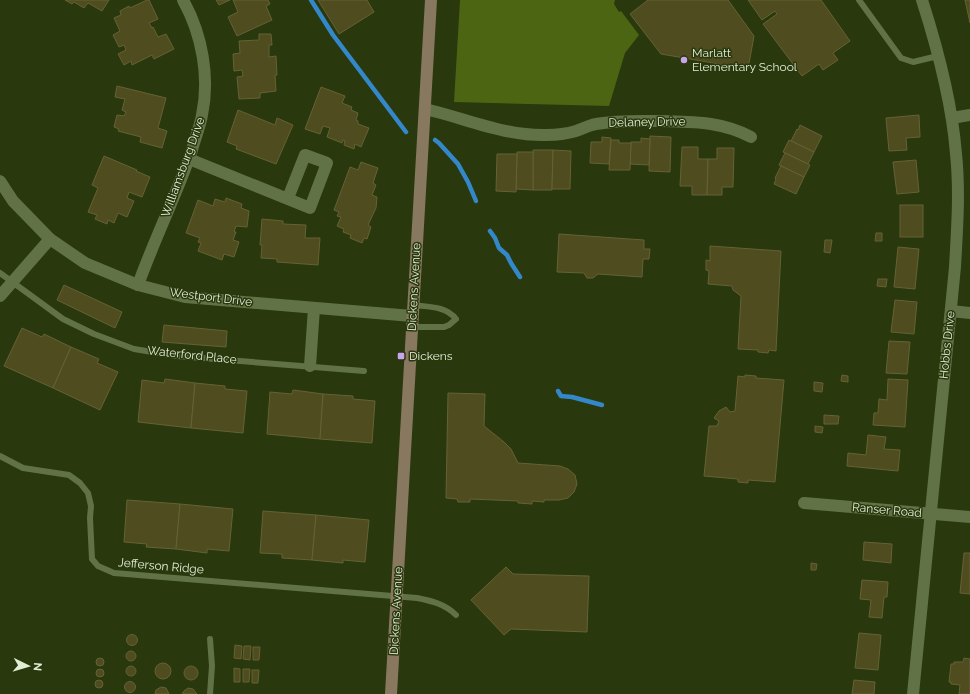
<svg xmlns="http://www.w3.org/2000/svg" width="970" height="694" viewBox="0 0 970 694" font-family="Raleway,sans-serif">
<rect width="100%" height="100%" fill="#29380d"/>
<path fill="#4b6512" d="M460,0H615L614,4L619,12L621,11L639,35L625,53L609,106L454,102Z"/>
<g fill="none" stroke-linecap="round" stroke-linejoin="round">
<g stroke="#3488c9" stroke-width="4.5">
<path d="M311,0L333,35L406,132"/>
<path d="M435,140L439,143L458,164L468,182L476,201"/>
<path d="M490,231L495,238L499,248L507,255L511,263L520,277"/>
<path d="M558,391L561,396L572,397L602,405"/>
</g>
</g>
<g fill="#4f4c20" stroke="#656234">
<path d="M65,0H109L102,11L88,3L84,8L74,2L72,4Z"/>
<path d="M147,0H149L158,19L149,23L152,28L153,27L158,37L166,34L174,49L154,59L152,55L132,65L131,61L124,65L118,54L126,50L124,45L119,47L113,35L120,31L114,18L121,15L120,11L129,6L130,8Z"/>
<path d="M216,0H230L219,5Z"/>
<path d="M233,0H268L270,4L266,6L272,20L237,36L228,17L238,12Z"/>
<path d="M318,0H367L374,12L339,34Z"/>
<path d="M648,0H728L754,36L748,69L661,54L630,14Z"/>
<path d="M748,0H821L850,41L833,53L838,60L823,70L819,64L802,76L763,24L777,14L775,11L762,20Z"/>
<path d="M965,0H970V23Z"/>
<path d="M259,34H271L272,45H269V57L276,56L277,75H275L276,91L260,93V98L239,99L237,77L243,76L242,70L234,71L233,54L240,53L239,41L259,40Z"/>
<path d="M117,86L166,98L158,128L167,131L162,148L140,142L141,137L118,131L119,129L114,127L117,115L124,116L126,112L122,110L125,99L115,97Z"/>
<path d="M321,87L345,96L342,103L352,107L351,110L358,113L356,120L358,121V124L369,128L361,147L355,144L354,149L344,145L345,141L343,140L342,143L327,137L330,128L323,126L320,134L305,129Z"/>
<path d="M238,110L275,125L277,118L293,125L276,164L236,149L237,146L227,142Z"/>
<path d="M919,115L920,137L906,138L907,150L889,151L886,118Z"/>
<path d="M800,125L822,136L814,152L791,141L797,129L798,130Z"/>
<path d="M650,136L671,137L670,172L649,171Z"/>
<path d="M602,137L611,138L609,164L590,163L591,142H602Z"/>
<path d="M641,138L650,139L649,165L630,164L631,142H641Z"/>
<path d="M611,140H619V143H631L630,170H609Z"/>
<path d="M789,140L814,152L808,164L783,152Z"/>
<path d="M682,147H698V159H708L707,195H692V186H680Z"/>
<path d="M717,148H734L733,187H722V195H707L708,159H717Z"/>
<path d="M533,150H553L552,190H533Z"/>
<path d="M553,150L571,151L570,189H552Z"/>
<path d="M517,152H533V190L516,189Z"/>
<path d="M785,153L810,165L804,177L779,165Z"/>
<path d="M497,154H517L516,192L496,191Z"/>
<path d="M104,156L137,170L136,171L150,177L142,197L129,192L127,198L134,201L127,217L118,213L114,223L108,220L107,224L95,219L97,215L88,212L98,188L92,185Z"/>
<path d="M916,160L919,192L897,194L893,162Z"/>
<path d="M361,162L378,168L373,183L376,185L372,195L377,197L376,208L368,225L371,227L367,239L364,238L362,243L350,238L351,235L343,232L344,229L337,226L341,217L337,216L339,212L334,210L350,167L358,170Z"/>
<path d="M781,166L804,177L796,194L774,184L776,179L775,178Z"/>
<path d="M226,198L242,204L241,208L249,211L247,227L236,226L234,232H236L233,240L239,242L234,257L224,254L222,260L198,251L201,243L198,242L200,238L186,233L198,200L213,206L215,199L225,202Z"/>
<rect x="900" y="205" width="23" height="32"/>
<path d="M262,219L283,221V224L306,225L305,238H320L318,265L277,262V259L261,258L262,245H260Z"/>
<path d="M876,233H882V241H875Z"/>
<path d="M559,234L644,240V249H650L649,259H643L642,277L598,274L593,278H587L584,273L557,272Z"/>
<path d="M825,240H832L830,253L824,252Z"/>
<path d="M710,246L781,251L776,351L769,350L768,353L758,352V350L738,349L741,296L733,290L732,286L708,284L709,271L706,270V260L710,261Z"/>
<path d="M898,247L919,249L915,289L894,287Z"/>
<path d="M878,279H887L886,287L877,286Z"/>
<path d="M64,285L122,312L115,328L57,300Z"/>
<path d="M895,300L917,302L914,334L891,332Z"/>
<path d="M164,325L227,331L226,347L162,342Z"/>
<path d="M22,328L42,337L44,334L71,347L53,388L4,366Z"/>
<path d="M889,341L910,342L907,374L886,373Z"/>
<path d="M71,347L99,359L97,363L118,372L100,410L53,388Z"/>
<path d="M745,375L756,376V378L784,380L775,482L748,480V483L738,482V479L704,476L709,426H717L719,421L714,418L719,411L726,407L730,412L735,411L738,376L745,377Z"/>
<path d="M842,375L848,376V382L841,381Z"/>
<path d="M165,379L195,383L191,428L138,422L142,380L164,383Z"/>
<path d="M888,379L908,380L905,427L873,425L874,413H878L879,399L887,400Z"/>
<path d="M814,382L823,383L822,392L814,391Z"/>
<path d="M195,383L225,386V389L247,391L243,433L191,428Z"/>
<path d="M293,390L323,394L320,439L267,434L270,392L292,394Z"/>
<path d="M448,393L485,394L484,426L504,442L511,449L518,463L560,466L568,469L575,475L577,484L574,492L568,498L559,500H544V502L532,501V504L518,503V501L470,499V502H458L457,499L446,498Z"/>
<path d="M323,394L353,396V399L375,401L372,443L320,439Z"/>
<path d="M824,415L839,416L838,424H824Z"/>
<path d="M815,426L823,427L822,433L815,432Z"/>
<path d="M868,435L886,437L884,449L900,450L898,471L847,466L848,453L866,455Z"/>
<path d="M127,500L180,504L176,549L146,547L147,544L124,542Z"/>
<path d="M180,504L233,509L229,551L207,549V553L176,549Z"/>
<path d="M263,511L316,515L312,560L282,558V554L260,553Z"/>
<path d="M316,515L369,520L365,562L343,560V563L312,560Z"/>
<path d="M864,542L892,544L891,563L863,560Z"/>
<path d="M964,553H970V594L960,593Z"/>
<path d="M811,563L817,564L816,570H811Z"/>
<path d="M506,567L513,574L589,576L587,632L511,629L504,635L471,600Z"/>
<path d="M862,580L888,582L887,597H884L882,618L869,617L871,600L860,599Z"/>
<path d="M859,633L881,635L878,670L855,668Z"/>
<circle cx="132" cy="640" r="5.5"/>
<path d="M235,645L242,646L241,659L234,658Z"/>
<path d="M244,646H251L250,660L243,659Z"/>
<path d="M253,647H260L259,660H253Z"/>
<circle cx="131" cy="656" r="5"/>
<path d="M964,658L970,659V694H959L960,685L951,684V682H949L951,664H954V662H963Z"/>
<circle cx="100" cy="662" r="4"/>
<circle cx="163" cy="671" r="8"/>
<circle cx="131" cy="671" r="5"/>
<circle cx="191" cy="673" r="7"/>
<path d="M234,668L240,669V682H234Z"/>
<path d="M243,669H250L249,682H243Z"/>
<circle cx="100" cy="673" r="4"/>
<path d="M252,670H259L258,683H252Z"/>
<circle cx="99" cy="684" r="4"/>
<path d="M854,680L875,682L874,694H852Z"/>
<circle cx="130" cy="687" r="5.5"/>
<path d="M161,687L166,688L169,694H155L156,690Z"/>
<path d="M188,688L193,689L197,694H182L184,691Z"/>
</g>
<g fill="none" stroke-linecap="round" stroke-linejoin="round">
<g stroke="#617247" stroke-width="6">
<path d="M859,0L901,58L913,62L938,56"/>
<path d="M0,273L63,319L94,334L134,349L177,356L364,371"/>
<path d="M412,327H444L449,325L456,319C446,306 429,307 413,305"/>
<path d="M0,456L23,468L69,475L80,483L88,493L91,506L90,518L92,559L98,566L114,573L417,598C432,601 445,604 456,615"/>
<path d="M210,639L212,666L210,694"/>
</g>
<g stroke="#617247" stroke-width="12">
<path d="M425,109C465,118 504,136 546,135C556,135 566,134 576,131C583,129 589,125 596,124C618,120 637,121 659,121C693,122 721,121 751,137"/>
<path d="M952,118L970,115"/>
<path d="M189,159L310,208L327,163L305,155L288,198"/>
<path d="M0,181L13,201L50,239L85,263L138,285L185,297L412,316"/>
<path d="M138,285C154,240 176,196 192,150C195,138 200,127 202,115C210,77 202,34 183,0"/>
<path d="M0,296L50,239"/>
<path d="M951,311L970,313"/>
<path d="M310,366L314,308"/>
<path d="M804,503L970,517"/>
<path d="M913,694L955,267C957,230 960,192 956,154C952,102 938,50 922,0"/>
</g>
<path stroke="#897860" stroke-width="12" d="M391,694L431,0"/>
</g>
<g fill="#c8a5ee" stroke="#29380d" stroke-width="1.5">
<circle cx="684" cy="60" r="4"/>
<rect x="397" y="352" width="8" height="8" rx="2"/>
</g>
<g text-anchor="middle" stroke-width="3" stroke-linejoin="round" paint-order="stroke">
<g font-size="12" fill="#e3edd6" stroke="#29380d" text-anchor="start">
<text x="692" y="57">Marlatt<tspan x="692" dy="14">Elementary School</tspan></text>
<text x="409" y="360">Dickens</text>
</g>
<g font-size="12" fill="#e3edd6" stroke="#29380d">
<text transform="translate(647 122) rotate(-1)" y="4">Delaney Drive</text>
<text transform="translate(183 167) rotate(-70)" y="4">Williamsburg Drive</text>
<text transform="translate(414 287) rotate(-87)" y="4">Dickens Avenue</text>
<text transform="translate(211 297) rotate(7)" y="4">Westport Drive</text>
<text transform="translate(947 345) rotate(-84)" y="4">Hobbs Drive</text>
<text transform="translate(192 355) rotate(6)" y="4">Waterford Place</text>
<text transform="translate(887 510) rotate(5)" y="4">Ranser Road</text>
<text transform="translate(161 566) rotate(5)" y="4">Jefferson Ridge</text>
<text transform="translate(396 611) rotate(-87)" y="4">Dickens Avenue</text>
</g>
</g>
<g transform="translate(28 666) rotate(95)" stroke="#29380d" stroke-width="3" paint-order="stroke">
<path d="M0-3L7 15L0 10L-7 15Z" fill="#e3edd6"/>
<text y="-6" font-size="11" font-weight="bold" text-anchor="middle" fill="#e3edd6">N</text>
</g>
</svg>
